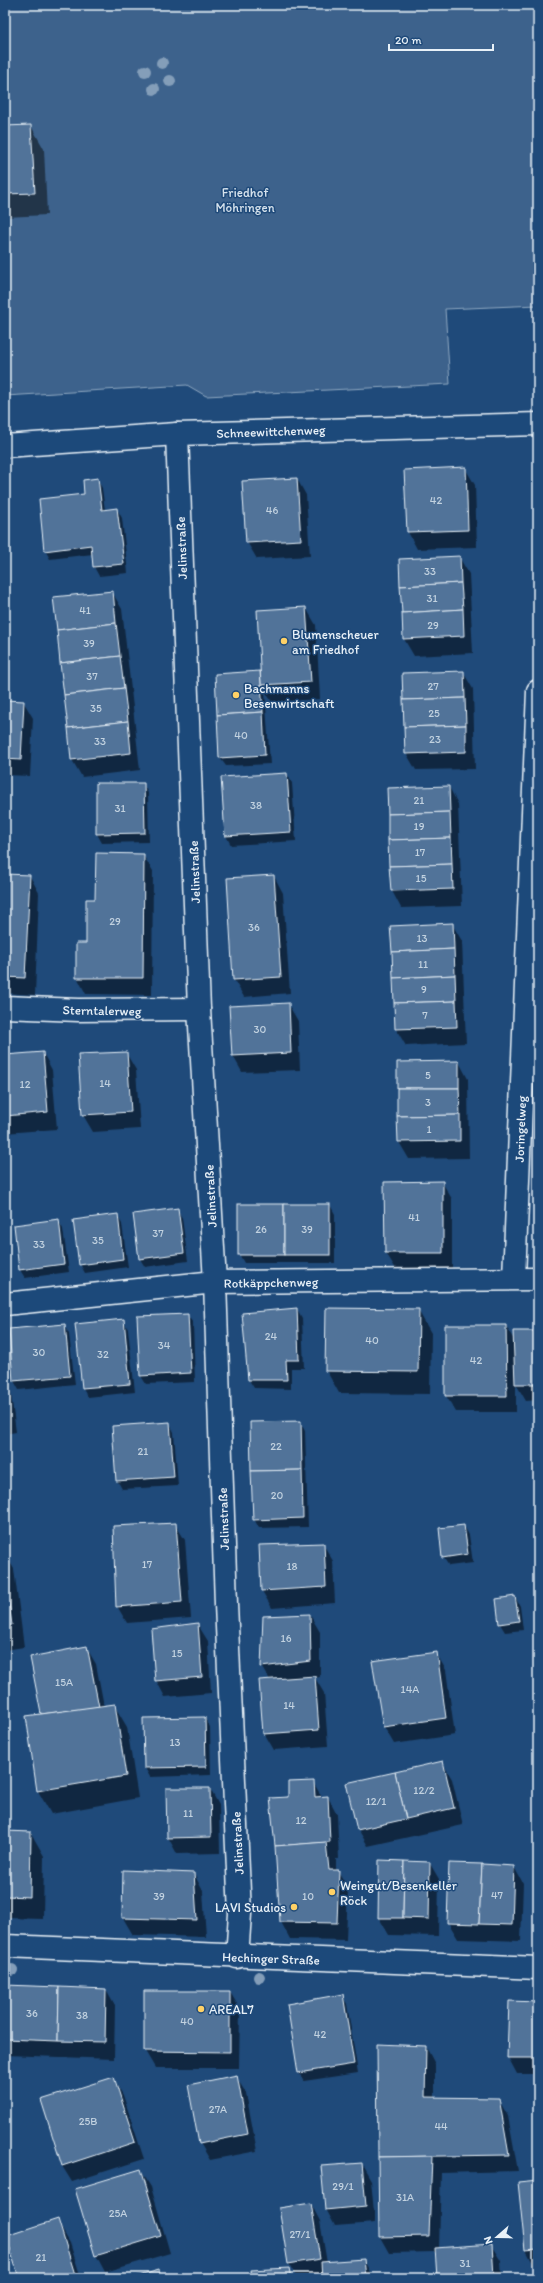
<svg xmlns="http://www.w3.org/2000/svg" width="543" height="2283" viewBox="0 0 543 2283" font-family="Itim,sans-serif">
<rect width="100%" height="100%" fill="#1f4a7a"/>
<filter id="ink" filterUnits="userSpaceOnUse"><feTurbulence type="fractalNoise" baseFrequency=".025" numOctaves="2"/><feDisplacementMap in="SourceGraphic" scale="8" xChannelSelector="R" yChannelSelector="G"/><feConvolveMatrix kernelMatrix="1 2 1 2 8 2 1 2 1" color-interpolation-filters="sRGB"/></filter>
<g filter="url(#ink)">
<path fill="#3c628c" stroke="#92aac2" d="M5,5H538V305L445,309L450,384L206,396L187,385L5,396Z"/>
<g fill="#0007">
<path d="M31,126L44,149L47,215L5,217V127Z"/>
<path d="M465,468L475,485L477,547L417,549L408,532L405,471Z"/>
<path d="M97,479L102,488L105,510L117,509L122,518L128,573L99,576L94,567L93,554L50,559L45,550Z"/>
<path d="M297,479L306,495L310,556L257,559L247,542Z"/>
<path d="M459,557L469,574L473,653L414,656L404,639L400,560Z"/>
<path d="M112,592L122,609L140,770L82,777L72,760L54,598Z"/>
<path d="M306,608L316,625L320,699L272,702L265,691L270,764L226,766L220,758L260,672L262,675Z"/>
<path d="M463,672L473,689L475,769L416,770L406,753Z"/>
<path d="M5,701H23L33,718L30,776L5,775Z"/>
<path d="M287,774L292,783L296,841L231,845L226,836L222,778Z"/>
<path d="M143,784L148,793L149,842L102,843L97,834Z"/>
<path d="M449,787L458,804L462,906L401,908L392,891Z"/>
<path d="M143,855L153,871L152,995L86,994L77,977L87,944L96,900Z"/>
<path d="M5,875L30,876L39,893L35,995L5,993Z"/>
<path d="M274,876L283,893L290,993L244,997L234,980Z"/>
<path d="M452,924L462,941L466,1043L406,1046L396,1029L391,927Z"/>
<path d="M288,1004L298,1021L300,1070L242,1072L233,1056Z"/>
<path d="M43,1053L52,1070L57,1129L5,1133V1056Z"/>
<path d="M126,1053L136,1070L140,1129L93,1132L83,1115Z"/>
<path d="M459,1062L468,1079L469,1158L409,1159L399,1142Z"/>
<path d="M442,1182L452,1199V1269H396L386,1253Z"/>
<path d="M330,1205L335,1214V1263H244L239,1254Z"/>
<path d="M177,1209L182,1218L188,1261L145,1267L140,1259Z"/>
<path d="M117,1215L122,1224L128,1267L85,1273L80,1264Z"/>
<path d="M58,1220L63,1229L69,1272L25,1278L20,1270Z"/>
<path d="M297,1309L302,1318L304,1368H291V1389L254,1388L249,1380Z"/>
<path d="M418,1310L431,1333L430,1394L339,1393L326,1370Z"/>
<path d="M187,1315L193,1323L195,1382L146,1384L141,1376Z"/>
<path d="M123,1321L128,1329L135,1392L88,1397L83,1388L76,1325Z"/>
<path d="M64,1325L69,1334L75,1384L19,1390L14,1381L10,1330Z"/>
<path d="M506,1326L515,1342L538,1332V1400L526,1401L516,1384V1412H456L446,1396Z"/>
<path d="M5,1366L8,1372L16,1432L5,1434Z"/>
<path d="M300,1422L305,1431L308,1527L259,1528L254,1519Z"/>
<path d="M169,1423L174,1432L178,1486L122,1489L117,1480Z"/>
<path d="M175,1524L185,1540L191,1618L127,1623L117,1606Z"/>
<path d="M464,1526L469,1535L473,1563L449,1566L443,1557Z"/>
<path d="M323,1544L333,1561L335,1603L272,1608L262,1591Z"/>
<path d="M5,1554L14,1569L24,1647L5,1650Z"/>
<path d="M515,1597L520,1606L523,1630L505,1632L500,1624Z"/>
<path d="M310,1615L320,1632V1677L315,1678L324,1693L328,1746L274,1750L264,1733L270,1680L262,1666Z"/>
<path d="M198,1625L208,1641L211,1693L165,1697L156,1680Z"/>
<path d="M86,1647L96,1664L104,1706L114,1705L127,1727L138,1798L51,1814L38,1791L27,1717L42,1715Z"/>
<path d="M436,1653L446,1670L455,1735L394,1744L384,1727Z"/>
<path d="M205,1718L210,1727L211,1775L150,1777L145,1768Z"/>
<path d="M442,1762L452,1779L463,1825L368,1846L358,1829Z"/>
<path d="M313,1782L322,1797H328L337,1814L339,1859H336V1871H338L348,1888L346,1940L290,1939L281,1922L271,1799L290,1798Z"/>
<path d="M210,1789L219,1805L220,1853L177,1854L168,1837Z"/>
<path d="M5,1832L31,1833L44,1856L43,1919L5,1918Z"/>
<path d="M429,1862L439,1879L438,1936L389,1935L379,1918Z"/>
<path d="M514,1867L523,1883L521,1941L458,1939L448,1922Z"/>
<path d="M194,1874L203,1891L206,1937L133,1935L123,1918Z"/>
<path d="M5,1987L106,1990L115,2006L114,2059L5,2055Z"/>
<path d="M230,1992L240,2009L239,2068H155L145,2051Z"/>
<path d="M342,1995L347,2004L358,2073L304,2081L299,2073Z"/>
<path d="M538,2003V2074H517L508,2057Z"/>
<path d="M426,2047L435,2064V2098L498,2099L508,2116L518,2171L441,2173L439,2249L491,2245L501,2261L502,2278H438L436,2252L389,2253L380,2237Z"/>
<path d="M236,2077L246,2093L257,2151L210,2160L200,2143Z"/>
<path d="M113,2078L123,2095L144,2159L72,2182L62,2166Z"/>
<path d="M362,2164L371,2180L375,2223L335,2226L326,2209Z"/>
<path d="M141,2171L151,2187L170,2253L105,2272L96,2255Z"/>
<path d="M538,2181V2266L535,2267L526,2250Z"/>
<path d="M311,2204L320,2221L327,2263L364,2260L373,2278H297L289,2264Z"/>
<path d="M57,2221L70,2243L81,2278H20Z"/>
<path d="M288,2269L293,2278H253Z"/>
</g>
<g fill="#517399" stroke="#e8f1f8">
<path d="M31,125L35,193L5,194V126Z"/>
<path d="M466,467L468,530L407,532L404,470Z"/>
<path d="M98,478L102,510L117,508L124,564L93,567L91,545L44,551L39,499L84,494L83,480Z"/>
<path d="M297,478L301,540L246,543L242,481Z"/>
<path d="M460,556L461,583L400,586L399,559Z"/>
<path d="M461,583L463,609L402,613L400,586Z"/>
<path d="M113,591L116,623L57,630L53,597Z"/>
<path d="M306,607L311,682L261,685L257,610Z"/>
<path d="M463,609L464,636L403,639L402,613Z"/>
<path d="M116,623L120,656L60,663L57,630Z"/>
<path d="M120,656L124,688L64,695L60,663Z"/>
<path d="M260,671L263,712L217,715L215,674Z"/>
<path d="M464,671L465,698L403,700L402,673Z"/>
<path d="M124,688L128,721L68,728L64,695Z"/>
<path d="M465,698L466,725L404,727L403,700Z"/>
<path d="M5,700L24,701L21,760L5,759Z"/>
<path d="M263,712L265,755L219,758L217,715Z"/>
<path d="M128,721L131,753L71,760L68,728Z"/>
<path d="M466,725V752L405,754L404,727Z"/>
<path d="M287,773L291,832L225,836L221,777Z"/>
<path d="M96,783H144L145,833L96,834Z"/>
<path d="M449,786L450,812L388,814L387,788Z"/>
<path d="M450,812L451,838L388,840V814Z"/>
<path d="M451,838L452,864L389,866L388,840Z"/>
<path d="M96,853L144,854L143,978H76V943H86V899H95Z"/>
<path d="M452,864L453,889L391,891L389,866Z"/>
<path d="M5,874L30,875L25,978L5,977Z"/>
<path d="M274,875L281,977L233,980L227,878Z"/>
<path d="M453,923L454,949L392,952L390,926Z"/>
<path d="M454,949L455,975L393,978L392,952Z"/>
<path d="M455,975L456,1001L394,1003L393,978Z"/>
<path d="M456,1001L457,1027L395,1029L394,1003Z"/>
<path d="M289,1003L291,1053L232,1056L229,1006Z"/>
<path d="M43,1052L48,1112L5,1116V1055Z"/>
<path d="M127,1052L131,1112L82,1115L78,1054Z"/>
<path d="M459,1061V1088H397V1062Z"/>
<path d="M397,1088H459L460,1115L397,1116Z"/>
<path d="M460,1115V1141L398,1142L397,1116Z"/>
<path d="M443,1181V1253H385L384,1182Z"/>
<rect x="238" y="1204" width="46" height="51"/>
<rect x="284" y="1204" width="46" height="51"/>
<path d="M178,1208L184,1253L139,1259L133,1214Z"/>
<path d="M118,1214L123,1259L79,1265L73,1220Z"/>
<path d="M59,1219L64,1264L19,1270L14,1225Z"/>
<path d="M297,1308L299,1360H286L287,1380H248L242,1313Z"/>
<path d="M326,1308L419,1309L418,1372L325,1371Z"/>
<path d="M188,1314L191,1373L140,1376L137,1316Z"/>
<path d="M124,1319L130,1384L82,1388L75,1324Z"/>
<path d="M65,1324L70,1376L13,1381L9,1329Z"/>
<path d="M445,1325H506L507,1396H445Z"/>
<path d="M513,1331H538V1384H515Z"/>
<path d="M301,1421L302,1470L251,1471L250,1422Z"/>
<path d="M170,1422L174,1477L116,1481L112,1426Z"/>
<path d="M302,1470L303,1518L253,1520L251,1471Z"/>
<path d="M176,1523L182,1602L116,1607L113,1526Z"/>
<path d="M464,1525L468,1554L442,1558L439,1528Z"/>
<path d="M324,1543L326,1587L261,1591L259,1545Z"/>
<path d="M5,1573L12,1625L5,1626Z"/>
<path d="M515,1596L519,1621L499,1624L496,1599Z"/>
<path d="M310,1614L311,1661L261,1667L263,1616Z"/>
<path d="M198,1623L202,1677L155,1681L151,1629Z"/>
<path d="M87,1646L99,1707L41,1714L30,1657Z"/>
<path d="M437,1652L446,1718L383,1727L372,1661Z"/>
<path d="M315,1676L319,1730L263,1734L259,1680Z"/>
<path d="M115,1704L126,1776L37,1791L26,1716Z"/>
<path d="M205,1717L206,1767L144,1768L143,1718Z"/>
<path d="M443,1761L454,1808L406,1819L395,1772Z"/>
<path d="M395,1772L406,1819L357,1830L346,1783Z"/>
<path d="M314,1781L315,1797L328,1796L330,1842L275,1846L270,1798L288,1797V1782Z"/>
<path d="M166,1788H210L211,1837L167,1838Z"/>
<path d="M5,1831L31,1832L30,1897L5,1896Z"/>
<path d="M326,1842L329,1870H339L337,1923L280,1922L275,1846Z"/>
<path d="M379,1860L404,1861L403,1918H378Z"/>
<path d="M404,1861L430,1862L429,1919L403,1918Z"/>
<path d="M449,1863L482,1864L479,1924L447,1923Z"/>
<path d="M482,1864L514,1866L512,1925L479,1924Z"/>
<path d="M123,1870L194,1873L197,1920L122,1918Z"/>
<path d="M5,1985L59,1987L58,2041L5,2039Z"/>
<path d="M59,1987L106,1989L105,2042L58,2041Z"/>
<path d="M144,1991H230V2052L144,2051Z"/>
<path d="M343,1994L354,2064L298,2073L287,2004Z"/>
<path d="M509,2001L538,2002V2058H507Z"/>
<path d="M377,2044L426,2046L425,2097L499,2098L509,2155L378,2157Z"/>
<path d="M237,2075L248,2134L199,2144L188,2085Z"/>
<path d="M114,2077L135,2142L62,2166L41,2100Z"/>
<path d="M432,2156L429,2236L379,2237L378,2157Z"/>
<path d="M362,2163L366,2206L325,2210L321,2166Z"/>
<path d="M141,2169L161,2236L95,2256L75,2189Z"/>
<path d="M538,2180V2249L525,2250L518,2182Z"/>
<path d="M311,2203L320,2259L288,2264L279,2208Z"/>
<path d="M58,2219L76,2278H19L6,2236Z"/>
<path d="M492,2244L494,2278H437L435,2248Z"/>
<path d="M364,2259L366,2278H322L321,2262Z"/>
<path d="M289,2268L291,2278H252L251,2270Z"/>
<path d="M159,2270L161,2278H132Z"/>
</g>
<g fill="none" stroke-linecap="round" stroke-linejoin="round">
<g stroke="#e8f1f8" stroke-width="25">
<g id="minor">
<path d="M177,434L199,1009L215,1282L226,1604L240,1914L237,1957"/>
<path d="M5,446L177,434L538,424"/>
<path d="M5,1007L78,1010L199,1009"/>
<path d="M514,1278L538,691"/>
<path d="M5,1304L215,1282L538,1279"/>
</g>
</g>
<g stroke="#e8f1f8" stroke-width="25">
<path id="secondary" d="M5,1946L538,1968"/>
</g>
<use href="#minor" stroke="#1f4a7a" stroke-width="22"/>
<use href="#secondary" stroke="#1f4a7a" stroke-width="22"/>
</g>
<g fill="#849eb9">
<circle cx="162" cy="63" r="6"/>
<circle cx="145" cy="71" r="6"/>
<circle cx="170" cy="81" r="6"/>
<circle cx="154" cy="89" r="6"/>
<circle cx="12" cy="1970" r="6"/>
<circle cx="259" cy="1977" r="6"/>
</g>
</g>
<g fill="#ffd166" stroke="#1f4a7a" stroke-width="1.5">
<circle cx="284" cy="641" r="4"/>
<circle cx="236" cy="695" r="4"/>
<circle cx="332" cy="1892" r="4"/>
<circle cx="294" cy="1907" r="4"/>
<circle cx="201" cy="2009" r="4"/>
</g>
<g text-anchor="middle" stroke-width="3" stroke-linejoin="round" paint-order="stroke">
<g font-size="11" fill="#c2d2e0">
<text x="436" y="504">42</text>
<text x="272" y="514">46</text>
<text x="430" y="575">33</text>
<text x="432" y="602">31</text>
<text x="85" y="614">41</text>
<text x="433" y="629">29</text>
<text x="89" y="647">39</text>
<text x="92" y="680">37</text>
<text x="433" y="690">27</text>
<text x="96" y="712">35</text>
<text x="434" y="717">25</text>
<text x="241" y="739">40</text>
<text x="435" y="743">23</text>
<text x="100" y="745">33</text>
<text x="419" y="804">21</text>
<text x="256" y="809">38</text>
<text x="120" y="812">31</text>
<text x="419" y="830">19</text>
<text x="420" y="856">17</text>
<text x="421" y="882">15</text>
<text x="115" y="925">29</text>
<text x="254" y="931">36</text>
<text x="422" y="942">13</text>
<text x="423" y="968">11</text>
<text x="424" y="993">9</text>
<text x="425" y="1019">7</text>
<text x="260" y="1033">30</text>
<text x="428" y="1079">5</text>
<text x="105" y="1087">14</text>
<text x="25" y="1088">12</text>
<text x="428" y="1106">3</text>
<text x="429" y="1133">1</text>
<text x="414" y="1221">41</text>
<text x="261" y="1233">26</text>
<text x="307" y="1233">39</text>
<text x="158" y="1237">37</text>
<text x="98" y="1244">35</text>
<text x="39" y="1248">33</text>
<text x="271" y="1340">24</text>
<text x="372" y="1344">40</text>
<text x="164" y="1349">34</text>
<text x="39" y="1356">30</text>
<text x="103" y="1358">32</text>
<text x="476" y="1364">42</text>
<text x="276" y="1450">22</text>
<text x="143" y="1455">21</text>
<text x="277" y="1499">20</text>
<text x="147" y="1568">17</text>
<text x="292" y="1570">18</text>
<text x="286" y="1642">16</text>
<text x="177" y="1657">15</text>
<text x="64" y="1686">15A</text>
<text x="410" y="1693">14A</text>
<text x="289" y="1709">14</text>
<text x="175" y="1746">13</text>
<text x="424" y="1794">12/2</text>
<text x="376" y="1805">12/1</text>
<text x="188" y="1817">11</text>
<text x="301" y="1824">12</text>
<text x="497" y="1899">47</text>
<text x="159" y="1900">39</text>
<text x="308" y="1900">10</text>
<text x="32" y="2017">36</text>
<text x="82" y="2019">38</text>
<text x="187" y="2025">40</text>
<text x="320" y="2038">42</text>
<text x="218" y="2113">27A</text>
<text x="88" y="2125">25B</text>
<text x="441" y="2130">44</text>
<text x="343" y="2190">29/1</text>
<text x="405" y="2201">31A</text>
<text x="118" y="2217">25A</text>
<text x="300" y="2238">27/1</text>
<text x="41" y="2261">21</text>
<text x="465" y="2267">31</text>
</g>
<g font-size="13" fill="#d7e3ed" stroke="#1f4a7a">
<text x="245" y="197">Friedhof<tspan x="245" dy="15">Möhringen</tspan></text>
</g>
<g font-size="13" fill="#e8f1f8" stroke="#1f4a7a">
<text transform="translate(271 431) rotate(-2)" y="5">Schneewittchenweg</text>
<text transform="translate(181 548) rotate(-92)" y="5">Jelinstraße</text>
<text transform="translate(194 872) rotate(-92)" y="5">Jelinstraße</text>
<text transform="translate(102 1010) rotate(1)" y="5">Sterntalerweg</text>
<text transform="translate(520 1129) rotate(-88)" y="5">Joringelweg</text>
<text transform="translate(210 1196) rotate(-93)" y="5">Jelinstraße</text>
<text transform="translate(271 1282) rotate(-1)" y="5">Rotkäppchenweg</text>
<text transform="translate(223 1519) rotate(-92)" y="5">Jelinstraße</text>
<text transform="translate(237 1843) rotate(-93)" y="5">Jelinstraße</text>
<text transform="translate(271 1958) rotate(2)" y="5">Hechinger Straße</text>
</g>
<g font-size="13" fill="#e8f1f8" stroke="#1f4a7a" text-anchor="start">
<text x="292" y="639">Blumenscheuer<tspan x="292" dy="15">am Friedhof</tspan></text>
<text x="244" y="693">Bachmanns<tspan x="244" dy="15">Besenwirtschaft</tspan></text>
<text x="340" y="1890">Weingut/Besenkeller<tspan x="340" dy="15">Röck</tspan></text>
<text x="286" y="1912" text-anchor="end">LAVI Studios</text>
<text x="209" y="2014">AREAL7</text>
</g>
</g>
<rect width="543" height="2283" fill="none" stroke="#1f4a7a" stroke-width="20"/>
<rect x="10" y="10" width="523" height="2263" fill="none" stroke="#e8f1f8" stroke-width="1.5" filter="url(#ink)"/>
<g transform="translate(497 2237) rotate(250)" stroke="#1f4a7a" stroke-width="3" paint-order="stroke">
<path d="M0-3L7 15L0 10L-7 15Z" fill="#e8f1f8"/>
<text y="-6" font-size="11" font-weight="bold" text-anchor="middle" fill="#e8f1f8">N</text>
</g>
<path d="M389 44v6h104v-6" fill="none" stroke="#e8f1f8" stroke-width="2"/>
<text x="395" y="44" font-size="12" fill="#e8f1f8" stroke="#1f4a7a" stroke-width="3" paint-order="stroke">20 m</text>
</svg>
